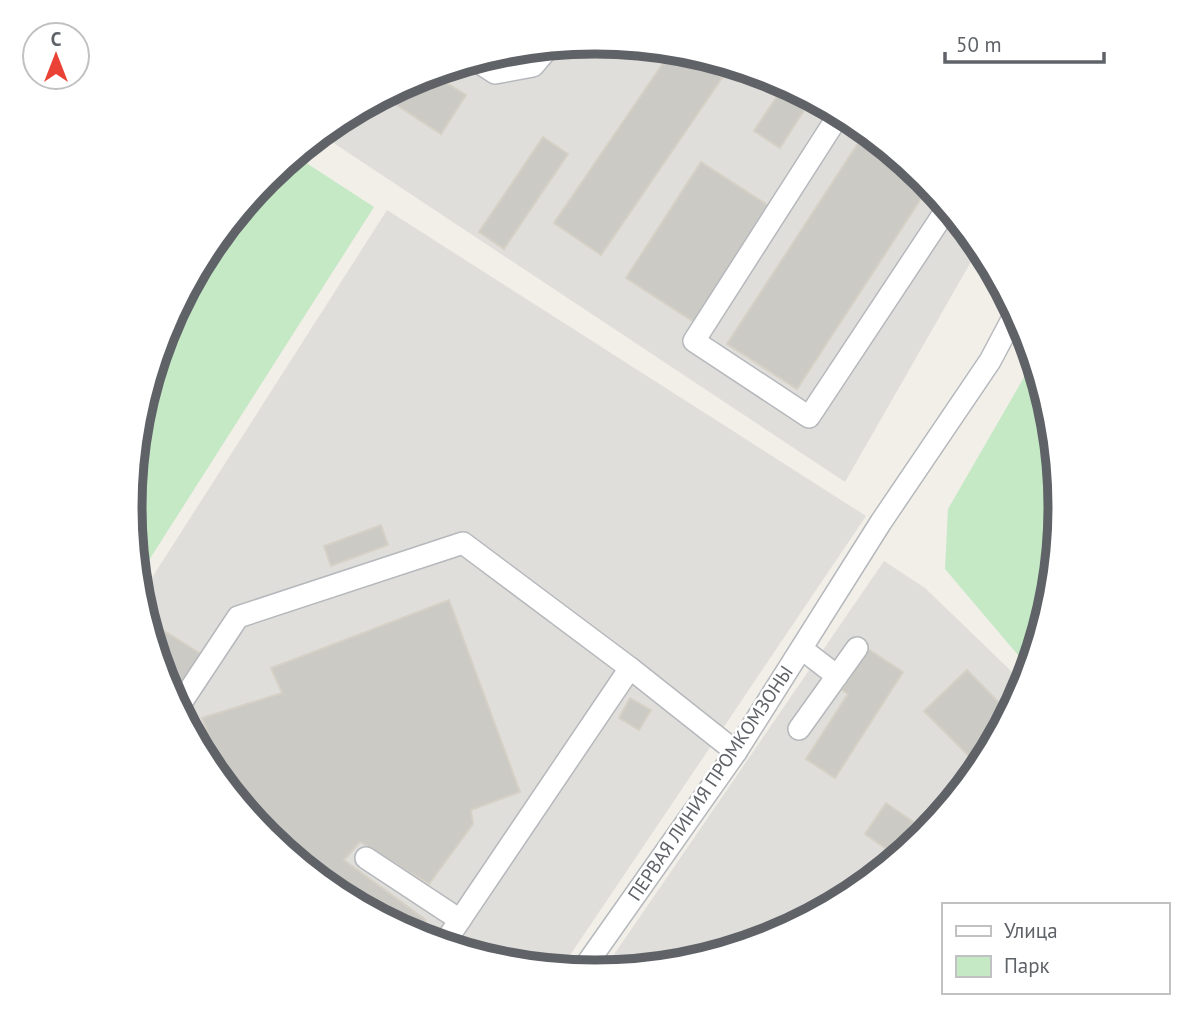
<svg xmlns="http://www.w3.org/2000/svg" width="1190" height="1015" viewBox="0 0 1190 1015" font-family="'PT Sans',sans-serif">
<rect width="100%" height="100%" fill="#f1efe8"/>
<g fill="#e0deda">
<path d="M595,42L686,51L774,78L854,121L924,179L980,246L845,482L320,134L337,120L417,77L505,51Z"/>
<path d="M387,210L866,516L560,970L504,964L416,937L336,894L266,836L208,766L165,685L139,598Z"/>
<path d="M884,561L925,588L1009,669L1024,687L982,766L924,837L853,895L773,938L685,964L602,972Z"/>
</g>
<g fill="#c5e8c5">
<path d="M294,155L374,207L137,579C134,555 129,529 130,505C131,478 133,440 139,415C162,315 215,220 294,155Z"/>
<path d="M1034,360L1052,417L1060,508L1051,599L1030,669L945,569L948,509Z"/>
</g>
<g fill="#cccac5" stroke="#d6d1c6" stroke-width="2">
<path d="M672,50L686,51L725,63L718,75L722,78L601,255L554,223Z"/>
<path d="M431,73L466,95L441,134L392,102L403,85Z"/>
<path d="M785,84L812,98L780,148L754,131Z"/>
<path d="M866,131L930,185L797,389L727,344Z"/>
<path d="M543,137L568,154L504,249L479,232Z"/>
<path d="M701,162L769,206L694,322L626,278Z"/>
<path d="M381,525L388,545L331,566L324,546Z"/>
<path d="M449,600L520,792L471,810L473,824L429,884L360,842L344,860L426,920L415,937L336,894L266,836L222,783L226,778L202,718L282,693L271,668Z"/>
<path d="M163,630L201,654L173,698L165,685L153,646Z"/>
<path d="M868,649L903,672L835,778L806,759L848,694L842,690Z"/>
<path d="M967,670L1010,714L982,766L937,821L931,813L979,766L924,711Z"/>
<path d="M630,698L651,710L639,730L619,718Z"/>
<path d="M886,803L928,832L899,858L865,834Z"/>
<path d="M661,954L677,965L652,967Z"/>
</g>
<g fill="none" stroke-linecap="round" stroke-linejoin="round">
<g stroke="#b5b8bc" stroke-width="24">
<g id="minor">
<path d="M475,60L495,73L533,66L550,46"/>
<path d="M840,113L694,341L809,417L948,207"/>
<path d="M802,649L837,676"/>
<path d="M177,709L238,617L463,543L630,668L736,752"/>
<path d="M799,729L857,648"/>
<path d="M366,858L460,920"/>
<path d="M443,945L630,668"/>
<path d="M581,972L736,752L881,522L990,361L1016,312"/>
</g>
</g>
<use href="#minor" stroke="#fff" stroke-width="21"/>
</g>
<g text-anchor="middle" stroke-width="5" stroke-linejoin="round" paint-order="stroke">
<g font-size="19" fill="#5f6368" stroke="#fff">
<text transform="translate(710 783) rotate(-56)" y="7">ПЕРВАЯ ЛИНИЯ ПРОМКОМЗОНЫ</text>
</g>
</g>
<path d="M0 0H1190V1015H0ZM142 507a453 453 0 1 1 906 0a453 453 0 1 1-906 0Z" fill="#fff" fill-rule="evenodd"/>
<path fill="none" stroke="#5f6368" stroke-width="9" d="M142 507a453 453 0 1 1 906 0a453 453 0 1 1-906 0Z"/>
<rect x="942" y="903" width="228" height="91" fill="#ffffff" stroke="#bfc1c3" stroke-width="2"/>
<rect x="956" y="926" width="35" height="10" fill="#ffffff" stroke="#bfc1c3" stroke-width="2"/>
<text x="1004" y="938" font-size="21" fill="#5f6368">Улица</text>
<rect x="956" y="956" width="35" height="21" fill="#c5e8c5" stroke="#bfc1c3" stroke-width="2"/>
<text x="1004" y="973" font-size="21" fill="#5f6368">Парк</text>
<g transform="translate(56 56)"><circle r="33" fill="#ffffff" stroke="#bfc1c3" stroke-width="2"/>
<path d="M0-5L12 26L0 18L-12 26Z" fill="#ea4335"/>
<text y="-10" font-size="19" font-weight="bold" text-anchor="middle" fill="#5f6368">С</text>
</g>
<path d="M945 52v10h159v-10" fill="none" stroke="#5f6368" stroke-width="3.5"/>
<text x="956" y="52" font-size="21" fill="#5f6368" stroke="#ffffff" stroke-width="5" paint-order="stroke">50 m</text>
</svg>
